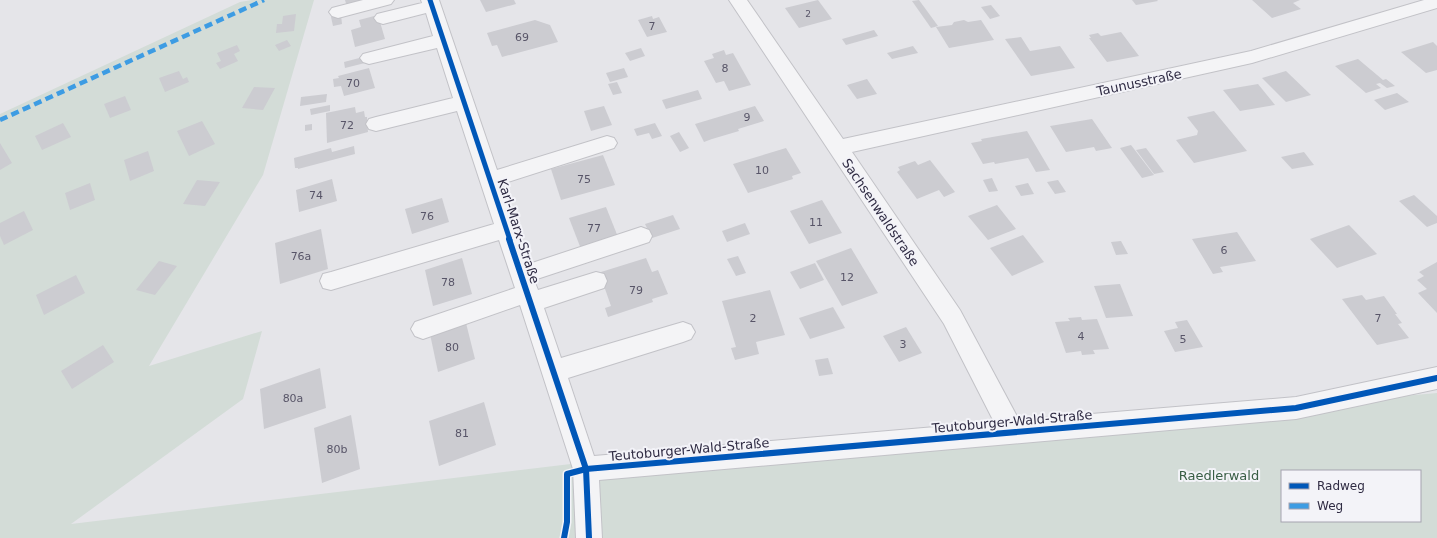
<svg xmlns="http://www.w3.org/2000/svg" width="1437" height="538" viewBox="0 0 1437 538" font-family="'DejaVu Sans',sans-serif">
<rect width="100%" height="100%" fill="#e5e5e9"/>
<path fill="#d3dcd7" fill-rule="evenodd" d="M252,0H314L263,175L149,366L262,331L243,399L71,524L579,463L602,468L1437,393V538H0V114L240,2ZM1282,471H1420V521H1282Z"/>
<g fill="#ccccd1">
<path d="M345,0H372L347,7Z"/>
<path d="M480,0H514L516,4L486,12Z"/>
<path d="M818,0L832,19L799,28L785,8Z"/>
<path d="M919,0L938,26L931,28L912,1Z"/>
<path d="M1132,0H1157L1158,1L1136,5Z"/>
<path d="M1252,0H1300L1293,3L1301,9L1272,18Z"/>
<path d="M991,5L1000,16L990,19L981,7Z"/>
<path d="M296,14L294,31L276,33L277,24H282L283,16Z"/>
<path d="M341,15L342,24L333,26L331,17Z"/>
<path d="M378,15L385,39L355,47L351,30L361,27L359,20Z"/>
<path d="M652,16L653,19L659,17L667,32L647,37L638,20Z"/>
<path d="M535,20L550,25L558,42L502,57L497,45L492,46L487,33Z"/>
<path d="M964,20L968,22L981,20L994,40L949,48L936,27L952,25L954,22Z"/>
<path d="M874,30L878,36L846,45L842,39Z"/>
<path d="M1121,32L1139,56L1107,62L1089,38H1091L1089,35L1098,33L1101,36Z"/>
<path d="M1021,37L1030,51L1060,46L1075,68L1031,76L1005,39Z"/>
<path d="M287,40L291,46L279,51L275,45Z"/>
<path d="M1433,42L1437,46V70L1426,73L1401,52Z"/>
<path d="M237,45L240,51L234,54L238,61L220,69L216,63L221,61L217,53Z"/>
<path d="M913,46L918,53L892,59L887,53Z"/>
<path d="M641,48L645,56L630,61L625,53Z"/>
<path d="M724,50L726,55L733,53L751,85L729,91L724,81L716,83L704,61L714,58L712,54Z"/>
<path d="M367,56L369,62L345,68L344,62Z"/>
<path d="M1358,59L1383,80L1386,79L1395,86L1387,88L1380,83L1376,84L1381,88L1366,93L1335,66Z"/>
<path d="M369,68L375,88L344,96L341,86L334,87L333,79L339,78L338,76Z"/>
<path d="M624,68L628,77L610,82L606,73Z"/>
<path d="M179,71L183,79L187,77L189,82L165,92L159,78Z"/>
<path d="M1286,71L1311,95L1286,102L1262,78Z"/>
<path d="M867,79L877,94L857,99L847,85Z"/>
<path d="M617,82L622,93L613,95L608,84Z"/>
<path d="M1258,84L1275,105L1240,111L1223,90Z"/>
<path d="M254,87L275,88L263,110L242,108Z"/>
<path d="M698,90L702,99L666,109L662,100Z"/>
<path d="M1397,93L1409,102L1385,110L1374,100Z"/>
<path d="M327,94L326,102L300,106L301,97Z"/>
<path d="M125,96L131,110L110,118L104,104Z"/>
<path d="M330,105V111L311,115L310,109Z"/>
<path d="M604,106L612,125L591,131L584,111Z"/>
<path d="M755,106L764,121L738,129L739,131L712,139L704,142L695,124Z"/>
<path d="M355,107L356,113L364,111L365,117H367L368,132L327,143L326,113Z"/>
<path d="M1214,111L1247,151L1194,163L1176,140L1197,135L1198,131L1187,117Z"/>
<path d="M1092,119L1112,148L1096,151L1094,147L1066,152L1050,126Z"/>
<path d="M202,121L215,144L189,156L177,131Z"/>
<path d="M63,123L71,137L42,150L35,136Z"/>
<path d="M655,123L662,136L652,139L649,133L637,136L634,129Z"/>
<path d="M312,124V130L305,131V125Z"/>
<path d="M1027,131L1050,170L1036,172L1028,158L995,164L994,162L983,164L971,143L982,141L981,139Z"/>
<path d="M679,132L689,148L680,152L670,136Z"/>
<path d="M0,143L12,163L0,170Z"/>
<path d="M1131,145L1154,175L1142,178L1120,148Z"/>
<path d="M354,146L355,154L298,169V168H295L294,158L331,148L332,152Z"/>
<path d="M786,148L801,173L792,176L793,179L748,193L733,164Z"/>
<path d="M1146,148L1164,172L1154,174L1136,150Z"/>
<path d="M148,151L154,171L130,181L124,160Z"/>
<path d="M1304,152L1314,165L1292,169L1281,157Z"/>
<path d="M603,155L615,185L561,200L551,169Z"/>
<path d="M930,160L955,192L944,197L939,190L917,199L897,172L900,170L898,167L915,161L918,165Z"/>
<path d="M992,178L998,191L989,192L983,180Z"/>
<path d="M332,179L337,201L299,212L296,190Z"/>
<path d="M197,180L220,182L205,206L183,204Z"/>
<path d="M1058,180L1066,192L1055,194L1047,182Z"/>
<path d="M90,183L95,200L70,210L65,193Z"/>
<path d="M1028,183L1034,194L1021,196L1015,186Z"/>
<path d="M1414,195L1437,216V223L1427,227L1399,201Z"/>
<path d="M442,198L449,222L412,234L405,209Z"/>
<path d="M822,200L842,233L809,244L790,211Z"/>
<path d="M997,205L1016,229L988,240L968,216Z"/>
<path d="M606,207L618,237L581,249L569,218Z"/>
<path d="M24,211L33,230L4,245L0,236V223Z"/>
<path d="M673,215L680,229L652,238L645,224Z"/>
<path d="M745,223L750,234L727,242L722,231Z"/>
<path d="M1349,225L1377,254L1337,268L1310,239Z"/>
<path d="M321,229L328,269L280,284L275,243Z"/>
<path d="M1237,232L1256,261L1220,267L1223,272L1213,274L1192,239Z"/>
<path d="M1023,235L1044,262L1012,276L990,248Z"/>
<path d="M1121,241L1128,254L1116,255L1111,242Z"/>
<path d="M851,248L878,293L842,306L816,261Z"/>
<path d="M738,256L746,273L736,276L727,259Z"/>
<path d="M462,258L472,294L433,306L425,270Z"/>
<path d="M646,258L652,272L658,270L668,294L652,299L653,302L608,317L605,308L611,306L604,286H605L601,272Z"/>
<path d="M159,261L177,266L155,295L136,290Z"/>
<path d="M1437,262V313L1418,293L1427,289L1417,280L1424,276L1419,272Z"/>
<path d="M815,263L824,280L800,289L790,272Z"/>
<path d="M76,275L85,293L44,315L36,295Z"/>
<path d="M1120,284L1133,316L1106,318L1094,286Z"/>
<path d="M770,290L785,335L756,342L759,354L735,360L731,348L736,347L722,301Z"/>
<path d="M1362,295L1366,300L1384,296L1397,314H1395L1402,323L1398,324L1409,338L1377,345L1342,299Z"/>
<path d="M833,307L845,328L810,339L799,318Z"/>
<path d="M1081,317L1082,320L1097,319L1109,349L1093,350L1095,354L1082,355L1081,351L1066,353L1055,322L1070,321L1068,318Z"/>
<path d="M1187,320L1203,347L1175,352L1164,331L1178,328L1175,322Z"/>
<path d="M466,323L475,359L438,372L430,334Z"/>
<path d="M906,327L922,353L899,362L883,336Z"/>
<path d="M103,345L114,362L72,389L61,371Z"/>
<path d="M828,358L833,374L819,376L815,360Z"/>
<path d="M320,368L326,408L264,429L260,389Z"/>
<path d="M484,402L496,445L439,466L429,421Z"/>
<path d="M351,415L360,469L322,483L314,428Z"/>
</g>
<g fill="none" stroke-linecap="round" stroke-linejoin="round">
<g stroke="#c2c2c7" stroke-width="2">
<g id="minor">
<path d="M363,0H394L391,4L338,18L332,16L329,12L332,8Z"/>
<path d="M421,0H439L497,170L607,136L614,138L617,143L614,148L502,184L529,264L641,227L649,230L652,236L649,242L534,280L538,290L596,272L604,274L607,281L604,288L544,308L561,358L683,322L691,325L695,332L691,339L683,342L568,378L594,456L994,422L944,324L729,0H747L843,139L1251,51L1424,0H1437V8L1252,63L852,152L960,310L1019,420L1296,397L1437,367V389L1296,419L599,480L602,538H576L573,469L520,305L423,339L415,336L411,329L415,322L515,288L499,240L331,290L323,288L320,281L323,274L331,272L494,224L457,111L376,131L369,129L366,124L369,119L376,117L453,98L437,48L369,64L363,62L360,58L363,54L433,36L426,13L383,24L377,22L374,18L377,14L422,3Z"/>
</g>
</g>
<use href="#minor" fill="#f4f4f6" fill-rule="evenodd"/>
<path stroke="#3d9ce3" stroke-width="4.5" stroke-dasharray="8 4.5" stroke-linecap="butt" d="M0,120L264,0"/>
<g stroke="#f3f3f8" stroke-width="7">
<path id="cycleway-far1" d="M430,0L510,240"/>
</g>
<g stroke="#f3f3f8" stroke-width="9">
<g id="cycleway">
<path d="M509,239L586,469L589,538"/>
<path d="M564,538L567,522V474L586,469L1296,408L1437,378"/>
</g>
</g>
<use href="#cycleway-far1" stroke="#0057b8" stroke-width="5"/>
<use href="#cycleway" stroke="#0057b8" stroke-width="6"/>
</g>
<g text-anchor="middle" stroke-width="4" stroke-linejoin="round" paint-order="stroke">
<g font-size="9" fill="#585568">
<text x="808" y="17">2</text>
</g>
<g font-size="11" fill="#585568">
<text x="652" y="30">7</text>
<text x="522" y="41">69</text>
<text x="725" y="72">8</text>
<text x="353" y="87">70</text>
<text x="747" y="121">9</text>
<text x="347" y="129">72</text>
<text x="762" y="174">10</text>
<text x="584" y="183">75</text>
<text x="316" y="199">74</text>
<text x="427" y="220">76</text>
<text x="816" y="226">11</text>
<text x="594" y="232">77</text>
<text x="1224" y="254">6</text>
<text x="301" y="260">76a</text>
<text x="847" y="281">12</text>
<text x="448" y="286">78</text>
<text x="636" y="294">79</text>
<text x="753" y="322">2</text>
<text x="1378" y="322">7</text>
<text x="1081" y="340">4</text>
<text x="1183" y="343">5</text>
<text x="903" y="348">3</text>
<text x="452" y="351">80</text>
<text x="293" y="402">80a</text>
<text x="462" y="437">81</text>
<text x="337" y="453">80b</text>
</g>
<g font-size="13" fill="#2f2b43" stroke="#f3f3f8">
<text transform="translate(1139 82) rotate(-12)" y="5">Taunusstraße</text>
<text transform="translate(881 212) rotate(56)" y="5">Sachsenwaldstraße</text>
<text transform="translate(519 231) rotate(72)" y="5">Karl-Marx-Straße</text>
<text transform="translate(1012 421) rotate(-5)" y="5">Teutoburger-Wald-Straße</text>
<text transform="translate(689 449) rotate(-5)" y="5">Teutoburger-Wald-Straße</text>
</g>
<g font-size="13" fill="#395e45" stroke="#f3f3f8">
<text x="1219" y="480">Raedlerwald</text>
</g>
</g>
<rect x="1281" y="470" width="140" height="52" fill="#f3f3f8" stroke="#a5a3b0"/>
<rect x="1289" y="483" width="20" height="6" fill="#0057b8" stroke="#a5a3b0"/>
<text x="1317" y="490" font-size="12" fill="#2f2b43">Radweg</text>
<rect x="1289" y="503" width="20" height="6" fill="#3d9ce3" stroke="#a5a3b0"/>
<text x="1317" y="510" font-size="12" fill="#2f2b43">Weg</text>
</svg>
